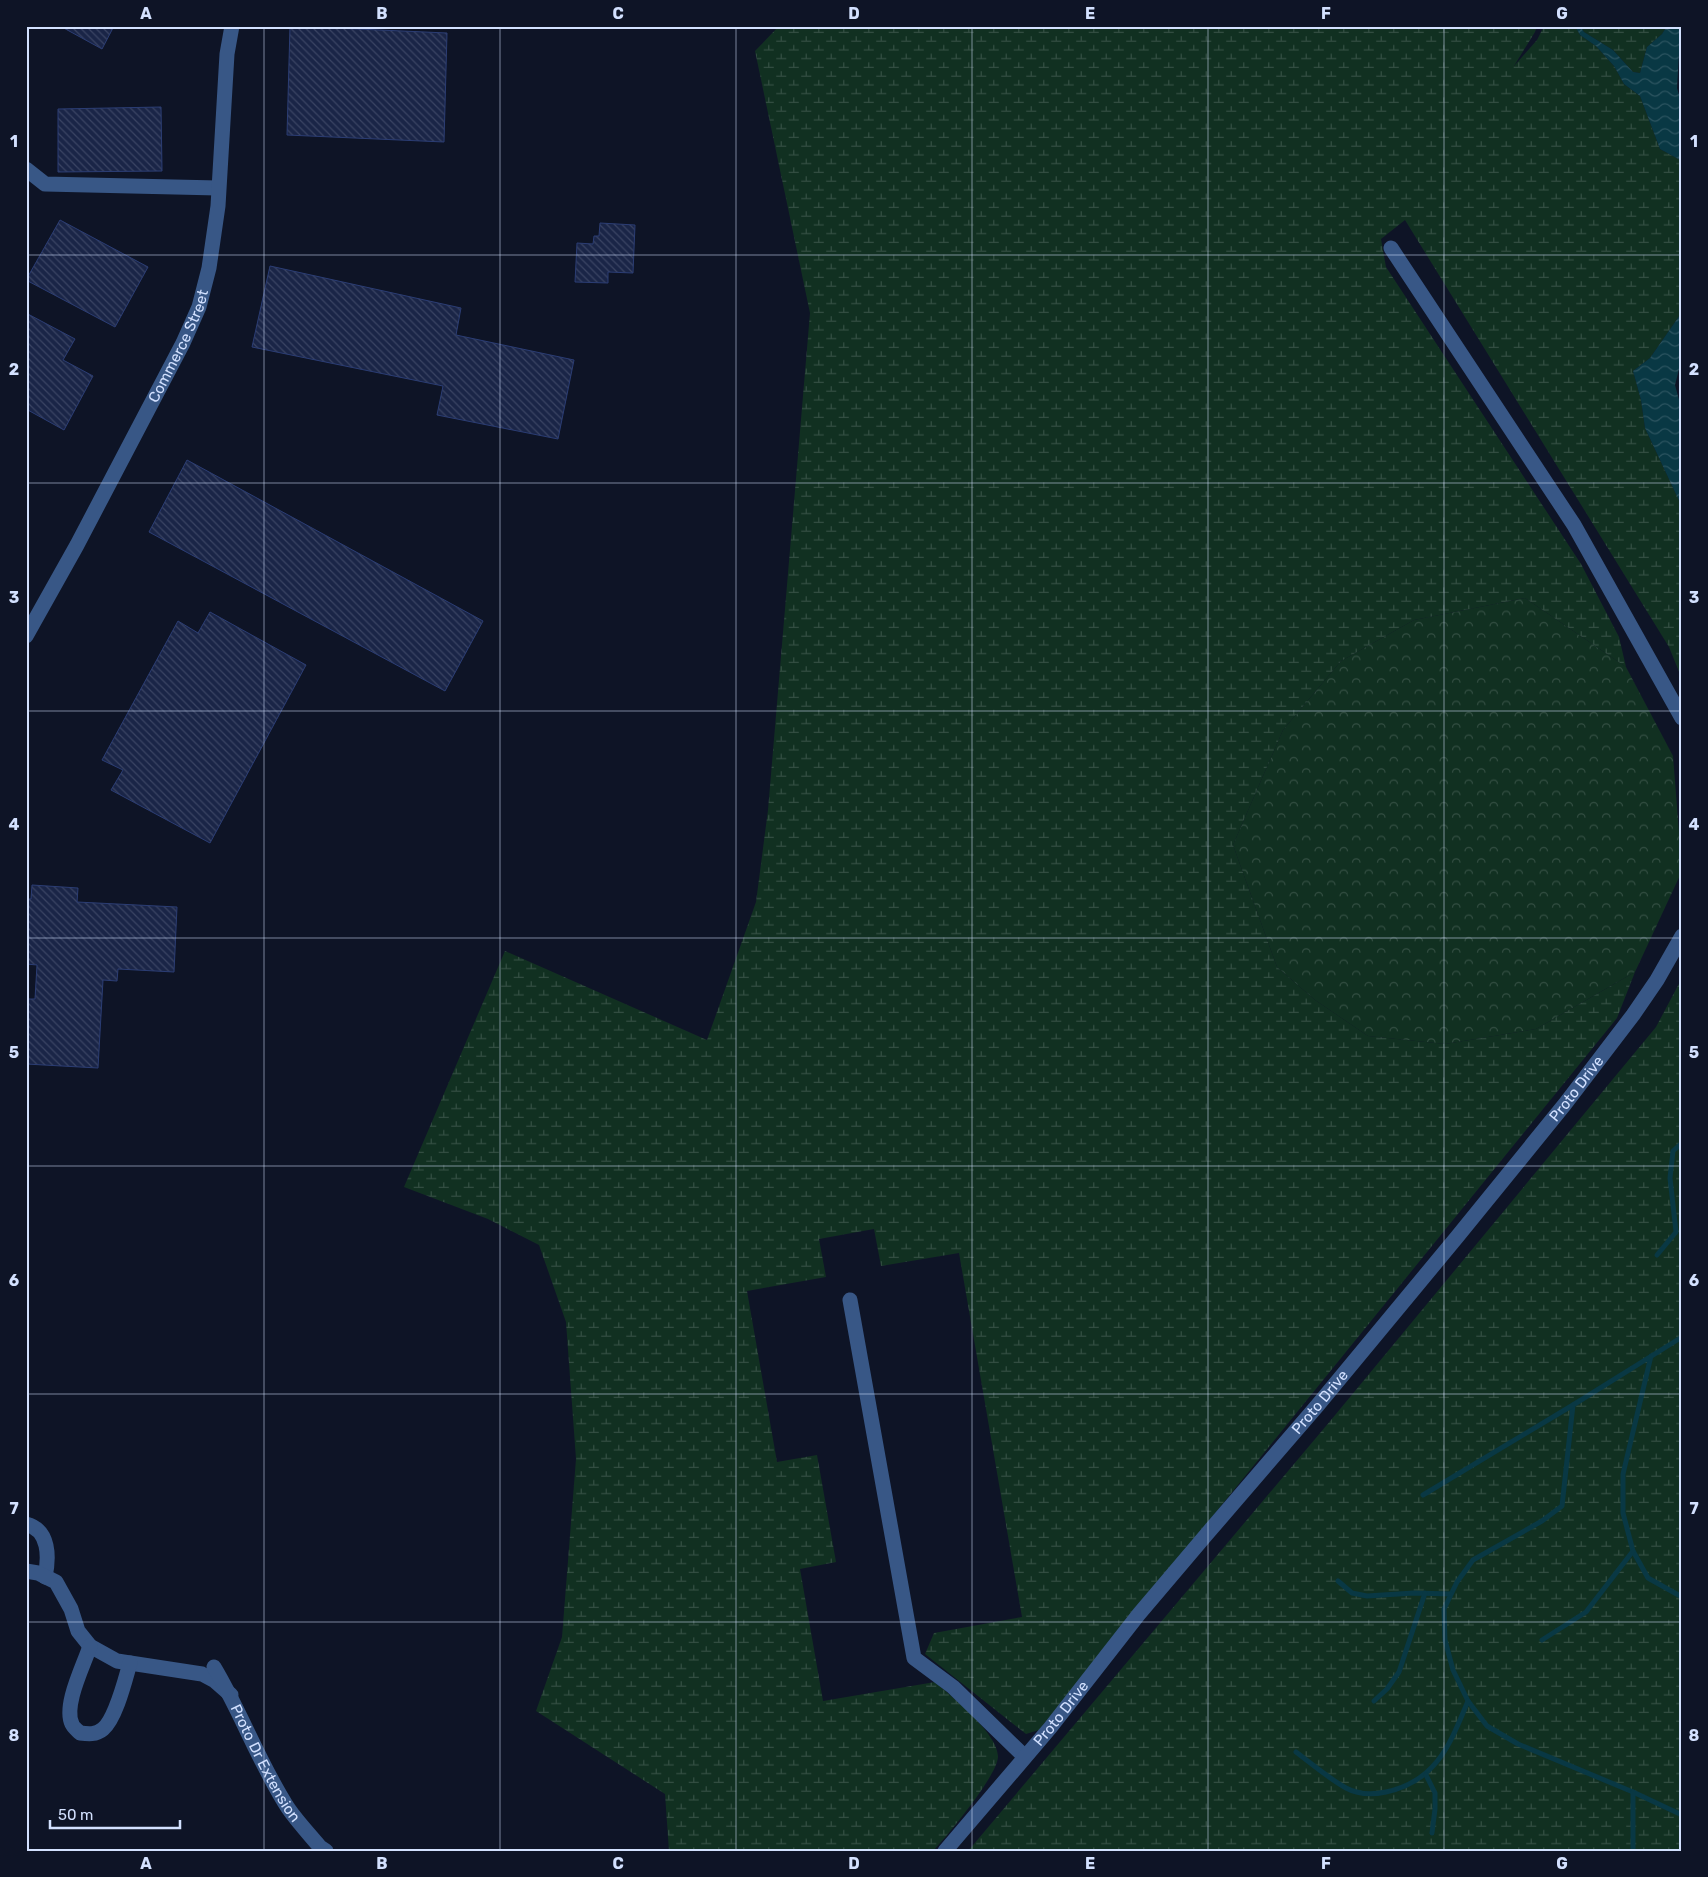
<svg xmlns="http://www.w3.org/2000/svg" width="1708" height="1877" viewBox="0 0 1708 1877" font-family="Rubik,sans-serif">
<defs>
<pattern id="forest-crowns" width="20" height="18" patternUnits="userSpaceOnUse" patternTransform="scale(1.25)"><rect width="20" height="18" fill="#113021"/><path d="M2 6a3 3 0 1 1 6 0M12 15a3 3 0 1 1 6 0" fill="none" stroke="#334e42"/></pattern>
<pattern id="wetland-marsh" width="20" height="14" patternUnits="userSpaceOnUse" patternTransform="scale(1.25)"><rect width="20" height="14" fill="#113021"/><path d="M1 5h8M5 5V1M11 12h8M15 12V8" fill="none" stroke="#334e42"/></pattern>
<pattern id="water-waves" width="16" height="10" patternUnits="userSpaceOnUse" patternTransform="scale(1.25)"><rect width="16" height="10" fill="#093844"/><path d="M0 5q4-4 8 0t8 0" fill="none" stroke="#2c5460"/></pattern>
<pattern id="building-back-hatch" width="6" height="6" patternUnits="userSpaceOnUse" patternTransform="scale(1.25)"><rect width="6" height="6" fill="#1a2547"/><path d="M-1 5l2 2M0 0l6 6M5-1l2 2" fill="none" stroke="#3a4463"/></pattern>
</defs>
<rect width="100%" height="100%" fill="#0e1426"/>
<path fill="url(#forest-crowns)" d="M1525,598L1626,667L1673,756L1682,871L1635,972L1536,1029L1445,1044L1368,1036L1315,1000L1277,967L1233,845L1283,730L1341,661L1414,620Z"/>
<g fill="url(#wetland-marsh)">
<path d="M779,26H1537L1535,32L1514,66L1537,40L1544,26H1575L1580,35L1596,46L1614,66L1624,84L1640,96L1660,149L1682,161V312L1650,358L1633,371L1641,400L1645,428L1682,507V679L1669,647L1405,220L1381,239L1386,267L1581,564L1619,637L1626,667L1525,598L1414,620L1341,661L1283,730L1233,845L1277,967L1315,1000L1368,1036L1445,1044L1536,1029L1635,972L1617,1018L1039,1730L1026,1734L925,1654L934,1633L1022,1617L959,1253L881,1266L874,1229L819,1239L826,1277L747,1291L777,1462L817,1455L836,1562L800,1569L823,1701L935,1682C951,1696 999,1734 998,1757C997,1776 948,1835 933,1851H669L665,1794L536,1711L562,1637L576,1459L566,1322L539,1245L488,1219L404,1187L505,951L707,1040L756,902L768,810L810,313L755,51Z"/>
<path d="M1580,26H1667L1662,34L1647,47L1640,73L1633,72L1613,50L1584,32Z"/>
<path d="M1682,978V1851H968L1331,1420L1656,1027Z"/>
</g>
<g fill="url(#water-waves)">
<path d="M1575,26H1580L1584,32L1613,50L1633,72L1640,73L1647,47L1662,34L1667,26H1682V50L1679,54L1677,88L1682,105V161L1660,149L1640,96L1624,84L1614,66L1596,46L1580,35Z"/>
<path d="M1682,312V363L1679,369L1675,385L1682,411V507L1645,428L1641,400L1633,371L1650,358Z"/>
</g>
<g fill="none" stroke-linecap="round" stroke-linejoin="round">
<g stroke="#093844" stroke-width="5">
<path d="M1657,1255L1676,1232L1670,1178L1673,1151L1682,1143"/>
<path d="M1651,1356L1623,1474V1513L1633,1551L1648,1578L1682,1597"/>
<path d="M1573,1405L1562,1506L1542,1521L1473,1560L1457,1582L1444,1609L1445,1640L1453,1670L1468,1701L1487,1726L1518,1744L1633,1792L1682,1815"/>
<path d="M1423,1495L1573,1405L1682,1337"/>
<path d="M1338,1581L1352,1593L1367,1596L1414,1593L1451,1594"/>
<path d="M1542,1640L1586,1612L1633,1551"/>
<path d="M1374,1701L1387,1689L1399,1672L1425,1593"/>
<path d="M1296,1752C1312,1764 1328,1778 1346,1788C1359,1795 1372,1795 1386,1792C1437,1781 1450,1744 1468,1701"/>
<path d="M1426,1775L1435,1793V1809L1432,1833"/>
<path d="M1633,1792V1851"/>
</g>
</g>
<g fill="url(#building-back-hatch)" stroke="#2b3d74">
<path d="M60,26H114L102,49Z"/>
<path d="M290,26L447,33L444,142L287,135Z"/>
<path d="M161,107L162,171L58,172V109Z"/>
<path d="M60,220L148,267L115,327L26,280Z"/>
<path d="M600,223L635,225L633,273L608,272V283L575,282L577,243L593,244L594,236H599Z"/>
<path d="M270,266L461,308L456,335L574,360L558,439L437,415L443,386L252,347Z"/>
<path d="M26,313L75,339L63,360L93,376L64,430L26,409Z"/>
<path d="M187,460L483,621L445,691L149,532Z"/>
<path d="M210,612L306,665L210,843L111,790L123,770L102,760L178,621L198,633Z"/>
<path d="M32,885L78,888L77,902L177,907L174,972L118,969L117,981L103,980L98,1068L26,1064V999H35L37,965L26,964V899H31Z"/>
</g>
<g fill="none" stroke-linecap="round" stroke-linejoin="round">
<g stroke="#385786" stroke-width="15">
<path d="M26,169L45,184L218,188"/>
<path d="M1391,248L1574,525L1682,718"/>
<path id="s1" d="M26,636L77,545L183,343L199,307L209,268L218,206L227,54L232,26"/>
<path d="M850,1300L914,1658L953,1687L1024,1756"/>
<path d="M26,1524C50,1530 49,1558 45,1577"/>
<path d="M26,1571L38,1573L56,1582L71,1609L78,1631L90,1646L117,1661L202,1674L215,1681L231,1695"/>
<path d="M90,1646C84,1665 63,1705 72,1724C73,1727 77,1730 80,1733C88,1734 96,1735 103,1729C116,1718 125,1680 130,1663"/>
<path id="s2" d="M214,1667C241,1712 259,1763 288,1808C297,1821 309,1834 320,1847L326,1851"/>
<path id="s3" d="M945,1851L1050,1728L1139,1614L1206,1535L1317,1406L1457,1237L1565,1104L1633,1015L1657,980L1682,936"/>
</g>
</g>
<path fill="none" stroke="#d3e1ff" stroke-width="1" stroke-opacity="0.55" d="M264,26V1851M500,26V1851M736,26V1851M972,26V1851M1208,26V1851M1444,26V1851M26,255H1682M26,483H1682M26,711H1682M26,938H1682M26,1166H1682M26,1394H1682M26,1622H1682"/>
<g text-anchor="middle" stroke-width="4.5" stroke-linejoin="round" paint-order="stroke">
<g font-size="15" fill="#d3e1ff" stroke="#0e1426">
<text dy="5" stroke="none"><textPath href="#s1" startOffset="328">Commerce Street</textPath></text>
<text dy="5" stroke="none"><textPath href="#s3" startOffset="990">Proto Drive</textPath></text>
<text dy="5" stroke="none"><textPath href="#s3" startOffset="585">Proto Drive</textPath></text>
<text dy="5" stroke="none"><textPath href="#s3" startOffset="180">Proto Drive</textPath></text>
<text dy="5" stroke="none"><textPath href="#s2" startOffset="109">Proto Dr Extension</textPath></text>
</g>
</g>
<rect width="1708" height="1877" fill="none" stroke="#0e1426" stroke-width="55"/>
<path d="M50 1820v8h130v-8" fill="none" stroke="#d3e1ff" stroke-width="2.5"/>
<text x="58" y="1820" font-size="15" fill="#d3e1ff" stroke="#0e1426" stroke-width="4" paint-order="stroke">50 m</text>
<rect x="28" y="28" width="1652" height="1822" fill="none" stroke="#d3e1ff" stroke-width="2"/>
<g font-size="16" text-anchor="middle" font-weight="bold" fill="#d3e1ff">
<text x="146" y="19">A</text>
<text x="382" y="19">B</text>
<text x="618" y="19">C</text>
<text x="854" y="19">D</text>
<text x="1090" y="19">E</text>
<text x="1326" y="19">F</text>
<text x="1562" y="19">G</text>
<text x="14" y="147">1</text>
<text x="1694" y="147">1</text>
<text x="14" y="375">2</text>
<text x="1694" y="375">2</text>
<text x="14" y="603">3</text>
<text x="1694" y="603">3</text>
<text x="14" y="830">4</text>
<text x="1694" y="830">4</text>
<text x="14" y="1058">5</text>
<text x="1694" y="1058">5</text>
<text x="14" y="1286">6</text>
<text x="1694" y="1286">6</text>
<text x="14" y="1514">7</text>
<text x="1694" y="1514">7</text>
<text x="14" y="1741">8</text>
<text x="1694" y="1741">8</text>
<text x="146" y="1869">A</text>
<text x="382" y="1869">B</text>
<text x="618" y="1869">C</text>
<text x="854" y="1869">D</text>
<text x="1090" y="1869">E</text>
<text x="1326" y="1869">F</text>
<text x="1562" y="1869">G</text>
</g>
</svg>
